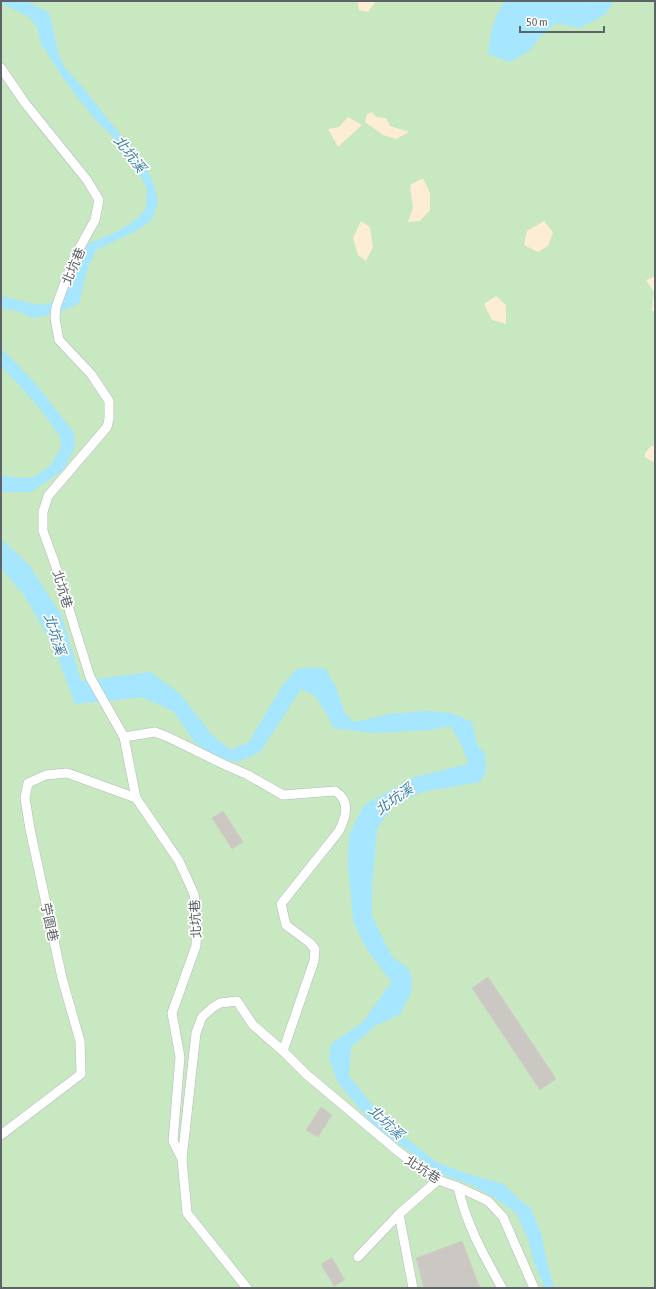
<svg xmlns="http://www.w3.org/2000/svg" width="656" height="1289" viewBox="0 0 656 1289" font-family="'Asap Condensed','Noto Sans TC',sans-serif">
<rect width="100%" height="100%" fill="#f0ece5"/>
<rect fill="#c7e8c1" x="1" y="1" width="654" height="1287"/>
<g fill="#fcedd4">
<path d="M359,1H376L368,12L359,10L358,3Z"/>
<path d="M372,112L376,117L386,118L390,126L409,132L396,139L383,135L365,122L367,114Z"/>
<path d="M348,117L362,125L338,147L328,129L339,127Z"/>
<path d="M423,178L430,193V210L420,221L408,222L413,208L410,185Z"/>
<path d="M361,221L370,227L373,247L366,261L358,255L353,238Z"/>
<path d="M544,221L553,232L548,246L538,252L524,245L527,231Z"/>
<path d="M653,277L655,278V311H652L654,292L646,280Z"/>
<path d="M496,296L506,305V324L492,320L484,304Z"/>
<path d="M655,445V462L651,461L645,457V453L650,447Z"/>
</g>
<g fill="#a6e6ff">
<path d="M1,1H26L49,13L53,28L58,53L65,68L83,88L146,167L154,185L158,203L152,219L140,229L96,250L87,270L79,303L61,312L33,318L17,311L1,308V296L30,303L44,305L61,299L86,245L120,230L138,218L146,208L147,188L138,172L126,157L116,140L97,121L77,97L64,79L41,44L37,27L29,17L1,3Z"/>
<path d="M505,1H614L605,15L579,28L556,23L541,36L529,51L510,62L488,54C491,31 492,21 505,1Z"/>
<path d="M1,348L35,383L74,433L75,448L63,470L31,492H4L1,490V475L16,478L34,477L50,466L61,448L60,436L38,406L1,366Z"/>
<path d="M1,539L30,566L46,592L61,614L81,681L150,672L179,693L213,736L231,750L249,742L280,689L295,670L309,667L326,669L336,687L345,714L354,722L390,714L426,711L451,713L472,722L478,747L485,753L486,772L480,782L421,792L392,807L377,829L372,889V916L392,957L408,968L412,981L411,993L400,1014L375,1026L351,1047L349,1076L386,1122L436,1162L465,1173L503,1184L521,1201L531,1208L542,1236L545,1254L554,1288H545L534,1262L527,1236L516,1213L495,1198L472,1185L441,1174L374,1126L338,1083L329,1059L331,1044L363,1022L392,981L386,975L366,948L353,920L348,865L349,835L364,805L414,777L468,764C465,749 458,738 450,726L429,730L373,733L333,728L325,711L314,695L301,689L260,752L237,762L220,758L195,743L173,711L142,697L75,704L54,647L24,595L4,572L1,565Z"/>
</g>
<g fill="#cbc7c2" stroke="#d5cdc3">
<path d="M223,811L243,842L232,849L212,818Z"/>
<path d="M488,977L556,1079L540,1090L472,988Z"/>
<path d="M321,1107L332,1115L318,1137L306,1130Z"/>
<path d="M462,1241L480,1288H424L416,1258Z"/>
<path d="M332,1258L345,1280L334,1286L321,1264Z"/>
</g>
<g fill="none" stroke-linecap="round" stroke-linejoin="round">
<g stroke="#b6b9bd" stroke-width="10">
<g id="street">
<path d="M1,68L25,103L87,180L99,200L95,220L74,258L56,307L55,318L59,340L91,374L109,401V419L107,427L48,496L43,512V531L54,561L90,677L124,737L136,798L179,861L194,894L197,918L196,946L172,1013L180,1057L173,1141L182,1159L187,1213L247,1288"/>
<path d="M124,737L155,732L168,737L223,764L248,775L283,795L335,791C351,801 346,817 339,831L281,904L286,925L310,943L315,949L314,961L283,1051"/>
<path d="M1,1135L81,1074L80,1041L62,978L30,829L25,798L28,783L46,775L67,773L136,798"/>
<path d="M182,1159L196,1033L202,1017L212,1008L220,1003L237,1001L253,1025L283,1051L306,1074L400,1153L438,1180L458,1187L488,1201L503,1217L534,1288"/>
<path d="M458,1187C466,1224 484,1256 502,1288"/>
<path d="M358,1257L399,1214"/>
<path d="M413,1288L399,1214L438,1180"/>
</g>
</g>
<use href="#street" stroke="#fff" stroke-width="9"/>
</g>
<g text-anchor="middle" stroke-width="3.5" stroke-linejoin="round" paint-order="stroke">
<g font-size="13" fill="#5d6366" stroke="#fff">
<text transform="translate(73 266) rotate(-67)" y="5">北坑巷</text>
<text transform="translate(63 589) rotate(73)" y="5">北坑巷</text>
<text transform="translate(195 919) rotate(-93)" y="5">北坑巷</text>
<text transform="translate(50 922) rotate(78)" y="5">苧園巷</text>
<text transform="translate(423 1169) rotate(33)" y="5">北坑巷</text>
</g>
<g font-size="14" font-style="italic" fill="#387da4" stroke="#fff">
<text transform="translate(130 154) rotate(52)" y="5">北坑溪</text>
<text transform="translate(55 634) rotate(73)" y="5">北坑溪</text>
<text transform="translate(394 799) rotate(-35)" y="5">北坑溪</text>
<text transform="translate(386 1122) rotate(43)" y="5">北坑溪</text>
</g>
</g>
<rect width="656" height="1289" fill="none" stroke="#5d6366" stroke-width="4"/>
<path d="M520 26v6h84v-6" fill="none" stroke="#5d6366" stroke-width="2"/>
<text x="526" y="26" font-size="12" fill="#5d6366" stroke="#ffffff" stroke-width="3" paint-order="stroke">50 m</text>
</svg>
